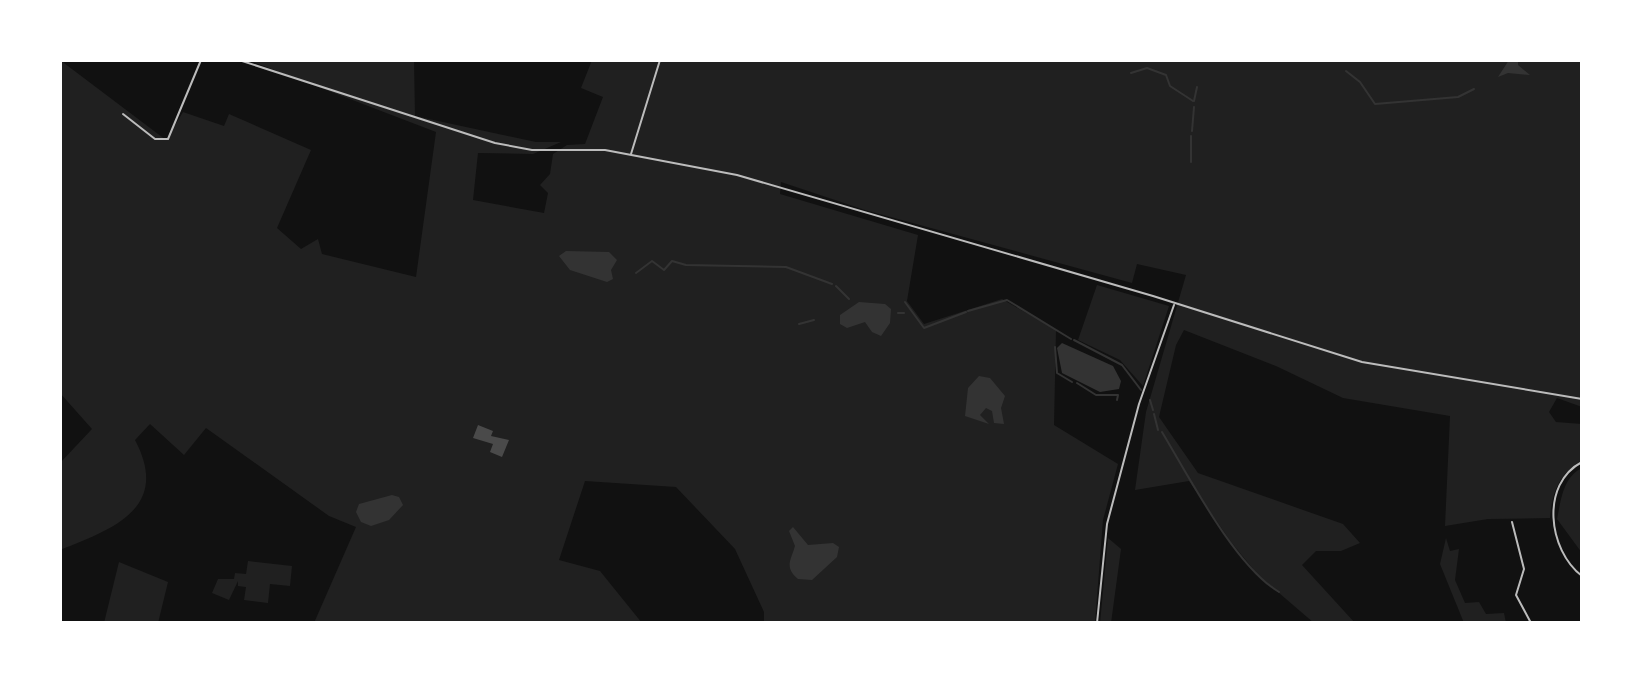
<svg xmlns="http://www.w3.org/2000/svg" width="1642" height="683" viewBox="0 0 1642 683" font-family="'Noto Sans',sans-serif">
<rect width="100%" height="100%" fill="#111"/>
<g fill="#202020">
<path d="M60,60L166,140L183,112L224,126L229,114L311,150L277,228L301,249L318,239L322,254L416,277L436,132L248,60H414L415,116L536,142H561L533,154L478,153L473,200L544,213L548,193L540,185L550,174L553,154L567,145L585,144L603,97L581,88L592,60H1582V407L1557,398L1549,412L1556,422L1582,424V461C1559,473 1552,493 1550,518L1488,519L1445,526L1450,416L1343,398L1276,366L1184,330L1176,345L1159,417L1198,473L1343,524L1360,543L1341,551H1316L1302,565L1355,623H1314L1258,575L1231,542L1189,481L1135,490L1146,412L1186,275L1137,264L1132,283L865,210L781,182L780,194L918,235L907,301L924,324L1002,299L1056,330L1054,425L1118,464L1103,520L1095,623H764V612L735,549L676,487L585,481L559,560L600,571L642,623H314L356,527L329,516L206,428L184,455L150,424L135,440C171,508 113,529 60,550V463L92,429L60,393Z"/>
<path d="M1097,285L1169,306L1143,386L1120,360L1078,340Z"/>
<path d="M1582,468V553L1557,519C1561,500 1563,477 1582,468Z"/>
<path d="M1108,538L1121,549L1111,623H1100Z"/>
<path d="M1446,538L1450,551L1459,549L1455,580L1465,603L1479,602L1486,614L1504,613L1506,623H1464L1440,564Z"/>
<path d="M248,561L292,566L290,586L270,584L268,603L244,600L246,587L238,586V581L229,600L212,593L218,579H234L235,573L246,574Z"/>
<path d="M119,562L168,582L158,623H104Z"/>
</g>
<g fill="#333">
<path d="M1509,60H1518V65L1530,75L1508,73L1498,77Z"/>
<path d="M566,251L609,252L617,260L611,270L613,279L607,282L570,270L559,256Z"/>
<path d="M859,302L885,304L891,309L890,323L881,336L872,332L865,322L847,328L840,324V315Z"/>
<path d="M1062,343L1113,366L1121,381L1119,389L1100,392L1062,373L1057,348Z"/>
<path d="M979,376L990,378L1005,396L1001,408L1004,424L994,423L992,411L986,408L980,415L989,424L965,416L968,388Z"/>
<path d="M392,495L399,497L403,505L389,520L371,526L361,522L356,512L359,504Z"/>
<path d="M793,527L808,545L833,543L839,547L837,557L812,580L798,579C784,567 791,560 795,546L789,531Z"/>
</g>
<g fill="none" stroke-linecap="round" stroke-linejoin="round">
<g stroke="#333" stroke-width="2">
<path d="M1346,71L1360,82L1375,104L1458,97L1474,89"/>
<path d="M1131,73L1147,68L1166,75L1170,86L1193,101"/>
<path d="M1194,101L1197,87"/>
<path d="M1192,131L1194,107"/>
<path d="M1191,162V136"/>
<path d="M636,273L652,261L664,270L672,261L686,265L786,267L832,284"/>
<path d="M836,286L849,299"/>
<path d="M905,302L924,328L966,312"/>
<path d="M968,311L1007,300L1071,339"/>
<path d="M898,313H904"/>
<path d="M799,324L814,320"/>
<path d="M1074,340L1122,365L1141,390"/>
<path d="M1055,347L1057,373L1072,382"/>
<path d="M1077,383L1096,395H1118L1117,400"/>
<path d="M1150,400L1153,410"/>
<path d="M1154,414L1158,430"/>
<path d="M1162,432C1189,477 1235,566 1279,592"/>
</g>
</g>
<path fill="#4a4a4a" d="M478,425L493,431L491,436L509,440L502,457L490,452L493,444L473,438Z"/>
<g fill="none" stroke-linecap="round" stroke-linejoin="round">
<g stroke="#bcbcbc" stroke-width="2">
<path d="M123,114L155,139H168L201,60"/>
<path d="M631,154L660,60"/>
<path d="M1582,462C1540,484 1548,550 1582,576"/>
<path d="M1512,522L1524,569L1516,595L1531,623"/>
</g>
<g stroke="#bcbcbc" stroke-width="2">
<path d="M239,60L495,143L532,150H605L737,175L1153,296L1362,362L1582,399"/>
<path d="M1097,623L1107,524L1139,404L1174,305"/>
</g>
</g>
<rect width="1642" height="683" fill="none" stroke="#ffffff" stroke-width="124"/>
</svg>
